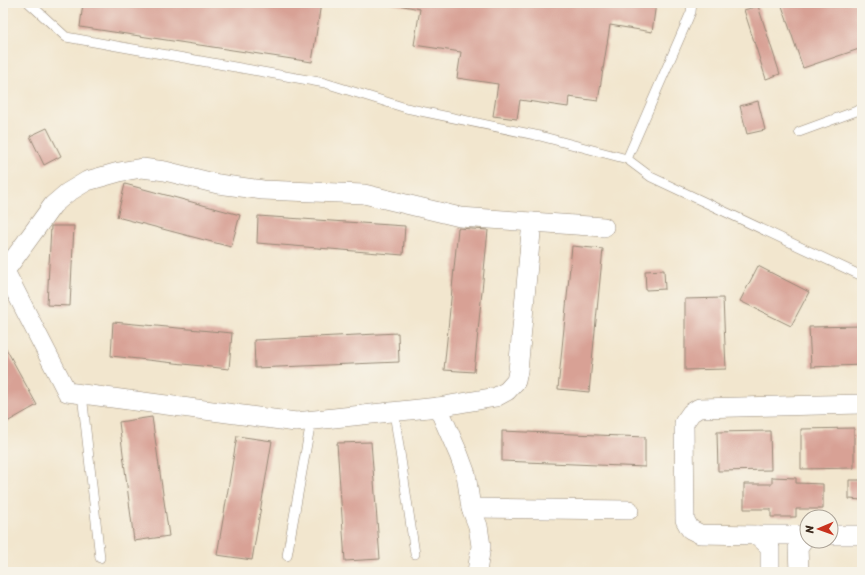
<svg xmlns="http://www.w3.org/2000/svg" width="865" height="575" viewBox="0 0 865 575" font-family="Sriracha,sans-serif">
<rect width="100%" height="100%" fill="#f7f3e8"/>
<filter id="ink" filterUnits="userSpaceOnUse"><feTurbulence type="fractalNoise" baseFrequency=".025" numOctaves="2"/><feDisplacementMap in="SourceGraphic" scale="8" xChannelSelector="R" yChannelSelector="G"/><feConvolveMatrix kernelMatrix="1 2 1 2 8 2 1 2 1" color-interpolation-filters="sRGB"/></filter>
<filter id="wash" filterUnits="userSpaceOnUse"><feTurbulence type="fractalNoise" baseFrequency=".012" numOctaves="4" result="noise"/><feDisplacementMap in="SourceGraphic" scale="16" xChannelSelector="R" yChannelSelector="G"/><feGaussianBlur stdDeviation="0.9" result="paint"/><feColorMatrix in="noise" values="0 0 0 0 0 0 0 0 0 0 0 0 0 0 0 0 0 1.4 0 .05"/><feComposite in="paint" operator="in"/></filter>
<g filter="url(#wash)">
<rect width="100%" height="100%" fill="#f2e6ce"/>
<g id="blocks">
<g fill="#d8a195">
<path d="M83,3H321L312,62L80,27Z"/>
<path d="M387,3H656L652,32L610,25L598,101L569,97L568,107L520,100L517,119L493,116L498,84L457,78L461,52L414,45L420,9Z"/>
<path d="M781,3H862V48L803,68Z"/>
<path d="M758,6L780,74L766,79L744,10Z"/>
<path d="M758,101L765,130L747,134L740,106Z"/>
<path d="M47,128L61,156L44,165L30,136Z"/>
<path d="M125,184L240,215L231,247L117,217Z"/>
<path d="M258,216L405,226L403,255L257,243Z"/>
<path d="M51,226H74L70,306L47,305Z"/>
<path d="M458,228L488,230L474,372L444,370Z"/>
<path d="M572,246L603,249L589,392L558,389Z"/>
<path d="M758,266L809,292L791,326L740,301Z"/>
<path d="M664,270L665,289L646,290L645,271Z"/>
<path d="M723,298L726,369L685,370V299Z"/>
<path d="M113,322L232,333L229,369L111,356Z"/>
<path d="M862,326V365L811,367L809,327Z"/>
<path d="M398,333L399,362L255,368L254,340Z"/>
<path d="M3,343L37,405L7,422L3,414Z"/>
<path d="M152,417L169,536L134,541L119,422Z"/>
<path d="M854,428V468L801,469V429Z"/>
<path d="M502,431L645,437V467L502,461Z"/>
<path d="M770,431L771,470L718,471L717,432Z"/>
<path d="M237,436L272,441L252,560L217,555Z"/>
<path d="M371,442L380,559L345,561L337,443Z"/>
<path d="M772,477L796,478V483L823,484V509H796V517H771V509H744V484H772Z"/>
<path d="M849,480H862V500L849,499Z"/>
</g>
</g>
</g>
<g filter="url(#ink)">
<use href="#blocks" fill-opacity="0" stroke="#968876" stroke-width="1"/>
<g fill="none" stroke-linecap="round" stroke-linejoin="round">
<g stroke="#968876" stroke-width="10">
<g id="service">
<path d="M29,3L66,37L325,83L406,108L540,136L627,159L651,177L862,276"/>
<path d="M799,132L862,109"/>
<path d="M627,159L691,12L692,3"/>
<path d="M82,394L100,558"/>
<path d="M394,412L415,554"/>
<path d="M287,556L311,421"/>
</g>
</g>
<g stroke="#968876" stroke-width="20">
<g id="minor">
<path d="M3,271H5L67,392L296,422L438,407L496,397L507,391L516,381L518,371L532,222"/>
<path d="M5,271L53,205L67,193L87,181L119,172L142,168L165,171L218,184L263,190L364,194L460,217L604,227"/>
<path d="M438,407L459,455L466,474L471,508L478,526L481,546L477,572"/>
<path d="M471,508L629,510"/>
<path d="M757,535H806"/>
<path d="M831,535H862"/>
<path d="M770,572V547L757,535L700,534L690,529L685,520L684,423L691,413L699,408L862,404"/>
<path d="M799,572L798,547L807,535"/>
</g>
</g>
<use href="#service" stroke="#fff" stroke-width="9"/>
<use href="#minor" stroke="#fff" stroke-width="19"/>
</g>
</g>
<rect width="865" height="575" fill="none" stroke="#f7f3e8" stroke-width="16"/>
<g transform="translate(819 529) rotate(268)"><circle r="19" fill="#f7f3e8" stroke="#aca397"/>
<path d="M0-3L7 15L0 10L-7 15Z" fill="#c8321e"/>
<text y="-6" font-size="11" font-weight="bold" text-anchor="middle" fill="#3b2a1e">N</text>
</g>
</svg>
